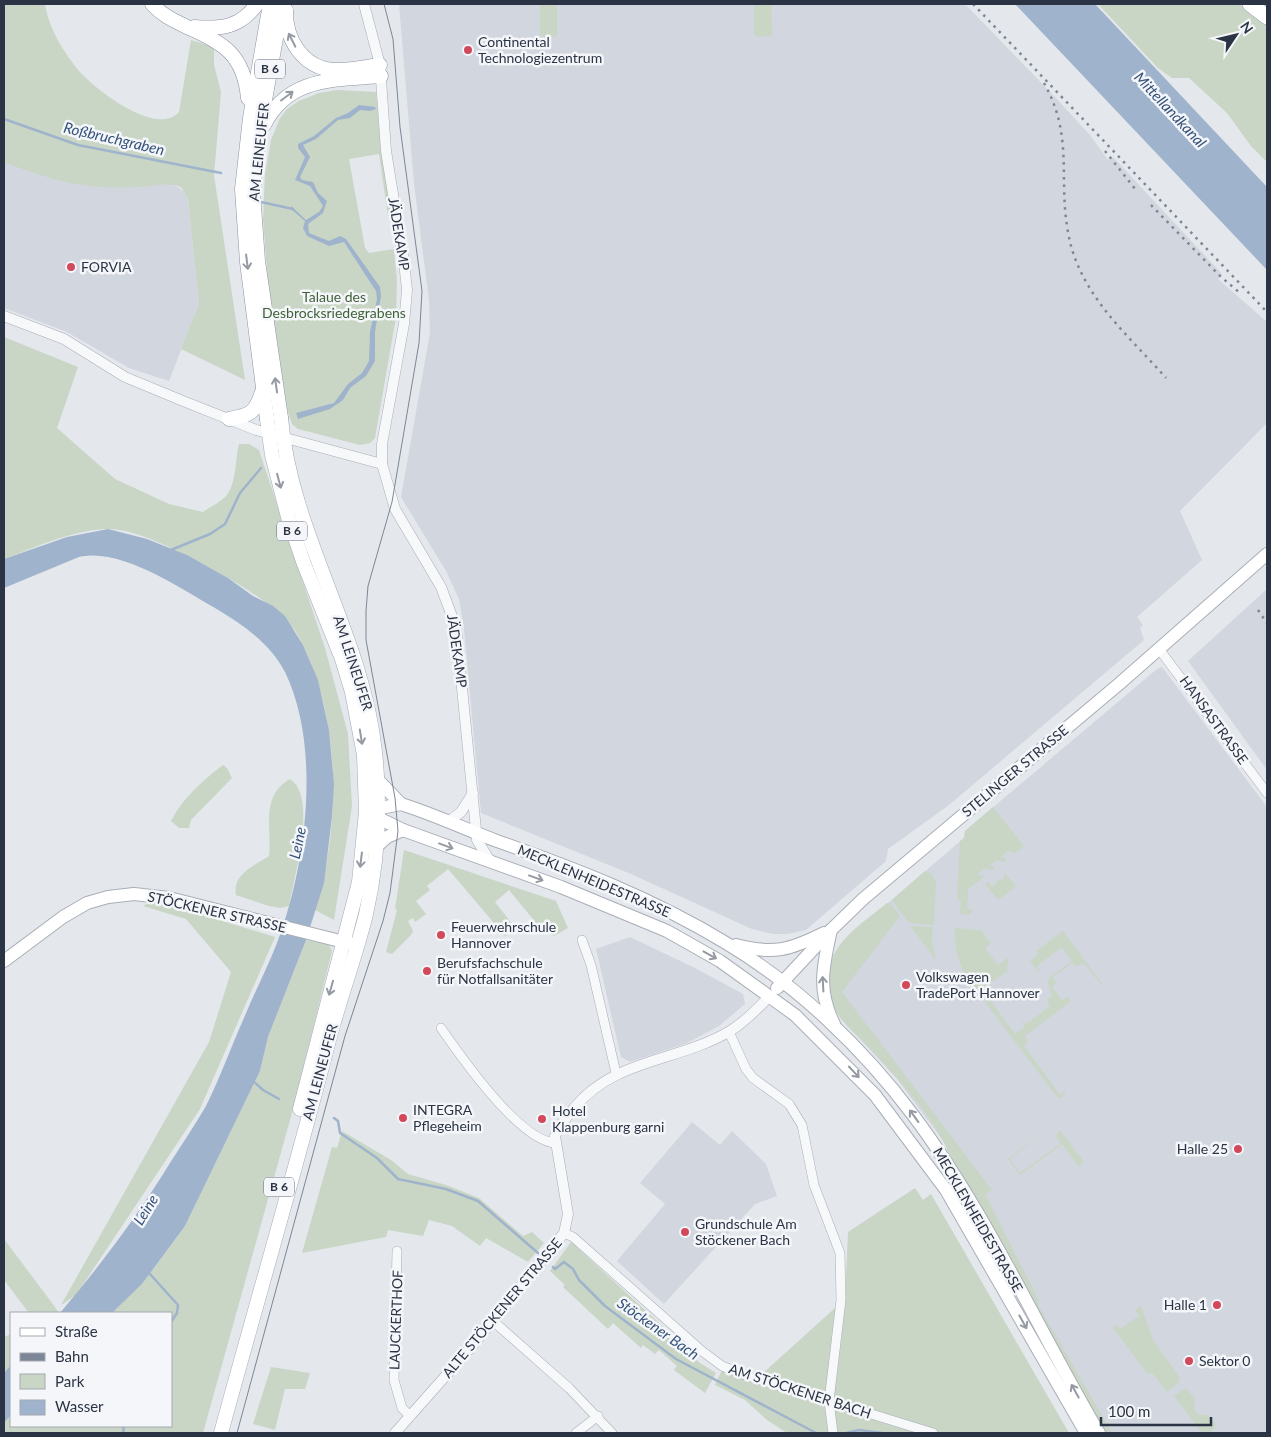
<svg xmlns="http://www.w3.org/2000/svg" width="1271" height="1437" viewBox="0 0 1271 1437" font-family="Lato,sans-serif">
<rect width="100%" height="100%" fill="#e4e7ec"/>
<g fill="#d2d6de">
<path d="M399,4H965L1054,96L1090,135L1108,160L1113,157L1222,274L1218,279L1267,322V423L1180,511L1202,560L1137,617L1143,625L1140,628L1144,640L949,805L888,849L886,861L806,930L788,934H773L752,929L631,874L481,813L464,629L459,599L446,571L401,497L430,333L429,300L414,184Z"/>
<path d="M4,161L172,184L184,191L188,200L199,304L169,381L129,368L67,332L4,308Z"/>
<path d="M1267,589V770L1188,661Z"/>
<path d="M1162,667L1267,807V1433H1107L997,1234L950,1156L944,1142L897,1079L841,1018L832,1000L830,986L832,961L847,938L964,838L965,831L1157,669Z"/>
<path d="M630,937L695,968L743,994L745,1004L719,1026L687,1043L630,1062L621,1057L596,949Z"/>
<path d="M692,1122L720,1145L732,1131L766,1164L777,1196L755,1204L664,1304L617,1261L665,1204L640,1183Z"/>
</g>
<g fill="#c9d6c5">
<path d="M4,4H45C49,29 64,53 80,72C97,91 157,137 179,112L191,40L214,47V65L221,92L214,175L245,380L181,349L199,304L188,199L182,188C169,180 151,187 136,187C85,190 51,180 4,162Z"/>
<path d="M540,4H557V36L545,39L540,34Z"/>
<path d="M754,4H771L772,36L757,37L754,34Z"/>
<path d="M1098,4H1239L1267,25V162L1251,146L1227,113L1189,78H1172L1158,68Z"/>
<path d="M337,90L376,92L381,151L391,216H388L379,154L349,159L365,248L369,253L394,249L397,281L396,317L375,438L370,443L360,445L298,429L292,424L287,409L268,283L263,219L265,174L271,140L280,118L287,109L299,101L319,93Z"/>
<path d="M4,337L78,367L57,428L115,479L169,504L203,512C210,507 221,502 227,495C237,481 235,459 239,444H249L259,450L325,648L348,734L352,806L334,920L315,910C339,833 341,737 310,661C305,650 300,637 293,628C270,600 232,580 201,563C176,550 133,527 105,529C70,531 36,547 4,559Z"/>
<path d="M223,765L227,768L232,778L191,820L189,828H179L171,821C182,799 203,780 223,765Z"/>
<path d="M290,779C318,796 294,877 289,906L280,908L269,906L236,895C232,874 254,866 269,856C272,828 260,796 290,779Z"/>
<path d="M993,807L1024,846L1015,853L1008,851L1001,857L1007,859L1004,862L997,860L990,865L995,867L992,870L985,868L978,874L984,877L968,889L967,909H973L972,912L969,915L960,914L961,901L957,898L960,841L964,838L965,831Z"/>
<path d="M404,850L556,901L568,928L554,936L543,928L541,929L509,890L495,902L516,929L505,936L448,869L427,886L430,890L416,901L426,914L415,922L413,918L408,921L413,931L411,935L392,954L386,952L397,910L395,909Z"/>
<path d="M925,871L931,873L936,882L934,925L909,923L892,900Z"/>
<path d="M1003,871L1016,886L998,900L985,884L988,882L992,887L998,882L995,877L999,881L1005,877Z"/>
<path d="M154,900L275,937L200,1109L76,1295L61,1305L209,1042L231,972L186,919L143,906Z"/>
<path d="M887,903H890L900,916L842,992L992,1190L985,1194L1039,1301L1037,1303L1112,1433H1107L1093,1411L997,1234L950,1156C934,1116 899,1080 870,1049C861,1039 850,1030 841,1019C830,1003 825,978 832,960C840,936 868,919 887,903Z"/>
<path d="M910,926L933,927L932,943L936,960Z"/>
<path d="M955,928L981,930L991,943L985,948L998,965L1008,958L1007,971L981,990H975C961,970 954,954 955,928Z"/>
<path d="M1063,931L1103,985L1102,986L1084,963L1076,967L1072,963L1053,977L1056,983L1052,987L1062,1000L1068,997L1071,1001L1025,1036L1028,1041L1024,1046L1060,1095L1065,1091V1094L1060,1098L1057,1097L985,1002L986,997L992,994L989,999L1015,1034L1025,1027L1022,1021L1026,1024L1050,1006L1047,1001L1052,995L1048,984L1049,978L1072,961L1062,947L1037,966L1040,973L1030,962L1038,954L1036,951Z"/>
<path d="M306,940L329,945L332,951L295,1102L203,1433H4V1423L11,1415V1426H171V1313H112L142,1284L185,1226L260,1071L268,1037Z"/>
<path d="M1049,1128L1010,1159L1020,1173L1061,1143L1056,1136L1060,1130L1084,1162L1078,1166L1062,1144L1020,1175L1008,1159Z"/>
<path d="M342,1131L391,1160L408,1174L446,1185L479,1198L523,1236L532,1232L544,1243L528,1262L486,1238L480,1246L452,1226L429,1220L423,1236L388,1230L386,1237L302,1253L332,1147L337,1148Z"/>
<path d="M915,1188L923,1200L931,1194L1069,1433H787L767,1420L745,1400L715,1385L722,1370L762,1374L845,1299L848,1232Z"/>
<path d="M4,1239L52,1303L59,1313H29L4,1280Z"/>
<path d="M571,1242L670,1333L668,1335L700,1363L716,1373L705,1393L674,1370L677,1366L659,1350L655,1354L643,1345L641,1348L613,1323L608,1329L563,1287L565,1285L550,1271Z"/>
<path d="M1141,1306L1153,1340L1180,1378L1179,1382L1167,1392L1153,1374L1147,1373L1113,1328L1117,1325L1120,1329L1139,1316L1135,1309Z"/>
<path d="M11,1334V1365L4,1373V1337Z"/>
<path d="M271,1367L310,1373L305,1389H285L275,1430L253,1424Z"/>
<path d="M1185,1388L1196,1399C1192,1411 1195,1416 1208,1415L1216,1425L1211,1433H1202L1174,1396Z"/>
</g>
<g fill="#9fb4cc">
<path d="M1015,4H1095L1267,187V270Z"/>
<path d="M359,105L375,107L376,109L370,111L360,110L350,118L338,120L316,139L303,145L310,157L300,177L302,180L313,182L318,193L327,201L323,213L308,224L309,233L329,241L340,236L346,239L380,287L381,296L375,332V361L366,376L350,388L343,400L330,409L298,419L296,413L334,403L348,384L362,373L369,361L370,332L377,299L376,291L344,242L329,246L307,236L303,228L305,221L291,209V206L306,220L319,212L323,206L310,186L295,180L305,157L298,148V144L314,136L336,118L348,113Z"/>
<path d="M108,529L147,539L187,555L228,578L253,596L273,606L285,616L303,645L318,680L329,730L334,784L332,817L324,883L306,940L268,1037L260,1071L185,1226L142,1284L112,1313H60C101,1265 137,1216 170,1163C182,1144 195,1125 206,1106C220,1078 231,1047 244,1018C254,993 267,969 277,943C306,867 322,748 285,672C270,643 242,624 215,608C180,588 120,547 79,557L4,588V559L67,537Z"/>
<path d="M11,1365V1415L4,1423V1373Z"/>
</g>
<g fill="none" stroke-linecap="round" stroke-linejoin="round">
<g stroke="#9fb4cc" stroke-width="2.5">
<path d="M4,119L78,145L221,173"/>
<path d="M261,202L293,209"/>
<path d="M171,550L210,534L225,524L240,493L261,468"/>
<path d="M252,1080L263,1090L279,1099"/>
<path d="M334,1118L338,1121L340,1133L377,1158L398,1179L446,1189L478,1201L538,1253"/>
<path d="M553,1267L555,1269L564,1262L573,1269L579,1280L605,1306L676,1359L816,1433"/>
<path d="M149,1273L178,1305L177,1313L171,1322"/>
<path d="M123,1433L124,1426"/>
<path d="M846,1433L859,1430L882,1433"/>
</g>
<g stroke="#a9aeb7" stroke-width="10">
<g id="minor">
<path d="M1159,649L1267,793"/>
<path d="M582,940L591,965L616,1073"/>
<path d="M441,1028C461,1057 519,1140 555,1143"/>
<path d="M729,1032L746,1069L753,1078L789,1104L802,1125L814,1185L840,1253L841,1300L829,1401L833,1433"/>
<path d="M564,1233L573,1237L702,1351L722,1366L748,1376L933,1433"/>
<path d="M397,1251L394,1380L402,1408L410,1416"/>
<path d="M493,1321L569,1388L612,1433"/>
<path d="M576,1433L598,1416"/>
</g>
</g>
<g stroke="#a9aeb7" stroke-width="11">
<g id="tertiary">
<path d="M364,4L380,65L386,151L404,262L407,290L404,324L382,444V464L395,509L441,587L456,627L477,840L490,861"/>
<path d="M4,316L64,339L125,377L183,401L256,430L382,464"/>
<path d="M448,822L461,812L473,793"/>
<path d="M395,1433L473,1345L564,1233L568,1214L555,1136C559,1125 567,1117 574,1108C615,1058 678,1062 730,1031C745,1022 758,1008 770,996"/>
</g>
</g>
<g stroke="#a9aeb7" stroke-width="14">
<g id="secondary">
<path d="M377,779L401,804"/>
<path d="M370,810L401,804C433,814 465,829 497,841C576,869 654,899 726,943C798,986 863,1048 913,1115C987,1213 1037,1328 1099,1433"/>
<path d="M370,814L403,830L561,887L667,931L720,961L795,1015L875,1095L946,1190L1086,1433"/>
<path d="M376,847L387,837L403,830"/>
<path d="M831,930C823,966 817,990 834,1024"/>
<path d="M736,945C773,955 790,950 824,933"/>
<path d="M4,961L63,917L87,903L108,897L134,894L169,898L352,944"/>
<path d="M777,988L831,930L863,899L1119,684L1267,554"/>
</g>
</g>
<g stroke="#a3abb8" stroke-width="15">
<g id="primary">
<path d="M267,419L272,455L288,517L304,564L342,659L352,692L364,755L366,812L359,882L300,1109"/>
<path d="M221,1433C257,1301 296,1169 330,1036C341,995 356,955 366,914C378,861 381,806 375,752C363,635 291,535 281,418"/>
</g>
</g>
<g stroke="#8b94a3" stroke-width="15">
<g id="trunk">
<path d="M152,4C163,16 173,20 187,27C225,43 244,56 248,98"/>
<path d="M286,10C285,39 303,68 334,70C349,71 365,67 380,65"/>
<path d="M194,27C221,29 240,28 257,4"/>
<path d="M264,125C288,77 333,80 381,76"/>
<path d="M281,418L258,261L253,193L259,134L282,4"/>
<path d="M229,419C251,415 255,413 262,392"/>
<path d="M267,419L247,262L242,189L250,118L270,4"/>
</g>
</g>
<g stroke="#8b94a3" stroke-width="16">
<path id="motorway" d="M1250,4L1267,17"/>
</g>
<use href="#minor" stroke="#f7f8fa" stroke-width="9"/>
<use href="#tertiary" stroke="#f7f8fa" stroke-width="10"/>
<use href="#secondary" stroke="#fff" stroke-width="12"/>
<use href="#primary" stroke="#fff" stroke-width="14"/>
<use href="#trunk" stroke="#fff" stroke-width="14"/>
<use href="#motorway" stroke="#fff" stroke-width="15"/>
<path stroke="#7d8696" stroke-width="1" d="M237,1433L345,1036L383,921L390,893L398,831L395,798L366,640V611L368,586L392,502L419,343L422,291L400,127L393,39L384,4"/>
<g stroke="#7d8696" stroke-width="2.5" stroke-dasharray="2.5 5" stroke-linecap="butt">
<path d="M973,4L1267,312"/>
<path d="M1044,83C1074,136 1058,178 1068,232C1078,293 1127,334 1166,378"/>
<path d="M1105,151L1136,190"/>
<path d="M1151,205L1220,276L1240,293"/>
<path d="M1258,610L1267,623"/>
</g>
</g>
<defs><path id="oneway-shaft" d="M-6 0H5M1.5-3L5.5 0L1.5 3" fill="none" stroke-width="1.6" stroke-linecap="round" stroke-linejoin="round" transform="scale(1.25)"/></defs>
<g stroke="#959aa2">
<use href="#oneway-shaft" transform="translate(292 40) rotate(-117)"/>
<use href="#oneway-shaft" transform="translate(287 96) rotate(-37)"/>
<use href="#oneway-shaft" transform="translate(247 262) rotate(83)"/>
<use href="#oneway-shaft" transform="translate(276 385) rotate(-98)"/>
<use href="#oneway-shaft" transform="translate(279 481) rotate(75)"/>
<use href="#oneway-shaft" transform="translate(361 737) rotate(81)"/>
<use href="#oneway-shaft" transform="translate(446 846) rotate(20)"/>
<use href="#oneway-shaft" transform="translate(361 860) rotate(97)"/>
<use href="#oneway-shaft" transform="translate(536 878) rotate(20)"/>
<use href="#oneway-shaft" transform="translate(710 955) rotate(29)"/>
<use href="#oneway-shaft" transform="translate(823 984) rotate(-93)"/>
<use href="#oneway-shaft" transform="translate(331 988) rotate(106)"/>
<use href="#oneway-shaft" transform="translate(854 1072) rotate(47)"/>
<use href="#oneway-shaft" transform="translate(914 1116) rotate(-126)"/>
<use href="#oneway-shaft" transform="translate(1023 1322) rotate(61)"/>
<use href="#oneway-shaft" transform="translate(1075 1391) rotate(-119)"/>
</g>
<g fill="#d1495b" stroke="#f4f6f9" stroke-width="2">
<circle cx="468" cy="50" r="5"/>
<circle cx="71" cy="267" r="5"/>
<circle cx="441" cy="935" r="5"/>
<circle cx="427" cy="971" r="5"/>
<circle cx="906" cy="985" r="5"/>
<circle cx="403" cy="1118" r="5"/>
<circle cx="542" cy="1119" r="5"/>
<circle cx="1238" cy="1149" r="5"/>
<circle cx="685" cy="1232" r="5"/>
<circle cx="1217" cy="1305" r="5"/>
<circle cx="1189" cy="1361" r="5"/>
</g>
<g text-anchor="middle" stroke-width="5" stroke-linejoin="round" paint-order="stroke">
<g fill="#f4f6f9" stroke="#676e7b" stroke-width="1">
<rect x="255" y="59.5" width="30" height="19" rx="4"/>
<rect x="277" y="521.5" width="30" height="19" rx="4"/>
<rect x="264" y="1177.5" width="30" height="19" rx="4"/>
</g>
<g font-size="12" font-weight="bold" fill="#2b3445">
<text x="270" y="73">B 6</text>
<text x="292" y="535">B 6</text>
<text x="279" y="1191">B 6</text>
</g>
<g font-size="14" fill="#2b3445" stroke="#f4f6f9" text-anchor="start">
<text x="478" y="47">Continental<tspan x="478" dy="16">Technologiezentrum</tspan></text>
<text x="81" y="272">FORVIA</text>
<text x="451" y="932">Feuerwehrschule<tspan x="451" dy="16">Hannover</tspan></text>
<text x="437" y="968">Berufsfachschule<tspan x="437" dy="16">für Notfallsanitäter</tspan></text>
<text x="916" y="982">Volkswagen<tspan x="916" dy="16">TradePort Hannover</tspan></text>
<text x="413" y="1115">INTEGRA<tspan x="413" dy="16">Pflegeheim</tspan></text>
<text x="552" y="1116">Hotel<tspan x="552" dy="16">Klappenburg garni</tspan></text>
<text x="1228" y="1154" text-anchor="end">Halle 25</text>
<text x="695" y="1229">Grundschule Am<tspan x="695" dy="16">Stöckener Bach</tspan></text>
<text x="1207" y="1310" text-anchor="end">Halle 1</text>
<text x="1199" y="1366">Sektor 0</text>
</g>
<g font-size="14" fill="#2b3445" stroke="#f4f6f9">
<text transform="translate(259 152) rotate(-84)" y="5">AM LEINEUFER</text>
<text transform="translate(399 234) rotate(81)" y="5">JÄDEKAMP</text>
<text transform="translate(457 651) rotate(82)" y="5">JÄDEKAMP</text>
<text transform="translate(353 663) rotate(72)" y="5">AM LEINEUFER</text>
<text transform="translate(1214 720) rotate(54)" y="5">HANSASTRASSE</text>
<text transform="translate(1015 771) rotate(-40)" y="5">STELINGER STRASSE</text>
<text transform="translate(594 881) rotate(23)" y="5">MECKLENHEIDESTRASSE</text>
<text transform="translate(217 912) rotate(13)" y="5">STÖCKENER STRASSE</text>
<text transform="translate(320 1072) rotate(-75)" y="5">AM LEINEUFER</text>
<text transform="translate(978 1220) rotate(60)" y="5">MECKLENHEIDESTRASSE</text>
<text transform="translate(502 1308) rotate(-50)" y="5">ALTE STÖCKENER STRASSE</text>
<text transform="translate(396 1320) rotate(-88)" y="5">LAUCKERTHOF</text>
<text transform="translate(800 1391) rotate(18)" y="5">AM STÖCKENER BACH</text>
</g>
<g font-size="14" fill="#3f6138" stroke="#f4f6f9">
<text x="334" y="302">Talaue des<tspan x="334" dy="16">Desbrocksriedegrabens</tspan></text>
</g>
<g font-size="15" font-style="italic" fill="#34527a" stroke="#f4f6f9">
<text transform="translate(1170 110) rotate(47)" y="5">Mittellandkanal</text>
<text transform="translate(114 139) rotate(13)" y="5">Roßbruchgraben</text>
<text transform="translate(298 843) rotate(-78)" y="5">Leine</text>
<text transform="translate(146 1210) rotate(-58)" y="5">Leine</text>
<text transform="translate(658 1329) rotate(35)" y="5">Stöckener Bach</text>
</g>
</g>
<rect width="1271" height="1437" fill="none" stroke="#2b3445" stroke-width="10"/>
<rect x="10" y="1312" width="162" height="115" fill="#f4f6f9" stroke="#a4a8b1"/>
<rect x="20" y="1328" width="25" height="8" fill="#ffffff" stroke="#a4a8b1"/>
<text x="55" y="1337" font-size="15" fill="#2b3445">Straße</text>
<rect x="20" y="1353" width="25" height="8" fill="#7d8696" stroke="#a4a8b1"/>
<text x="55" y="1362" font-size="15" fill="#2b3445">Bahn</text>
<rect x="20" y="1374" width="25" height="15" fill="#c9d6c5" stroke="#a4a8b1"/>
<text x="55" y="1387" font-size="15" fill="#2b3445">Park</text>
<rect x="20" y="1400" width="25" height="15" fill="#9fb4cc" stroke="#a4a8b1"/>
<text x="55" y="1412" font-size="15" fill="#2b3445">Wasser</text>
<g transform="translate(1236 35) rotate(55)" stroke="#f4f6f9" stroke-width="4" paint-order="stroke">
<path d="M0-4L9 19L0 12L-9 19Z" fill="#2b3445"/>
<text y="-8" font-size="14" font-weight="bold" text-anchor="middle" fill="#2b3445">N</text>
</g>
<path d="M1101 1417v8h110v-8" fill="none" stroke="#2b3445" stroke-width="2.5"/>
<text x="1108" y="1417" font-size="15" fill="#2b3445" stroke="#f4f6f9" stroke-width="4" paint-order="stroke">100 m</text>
</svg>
